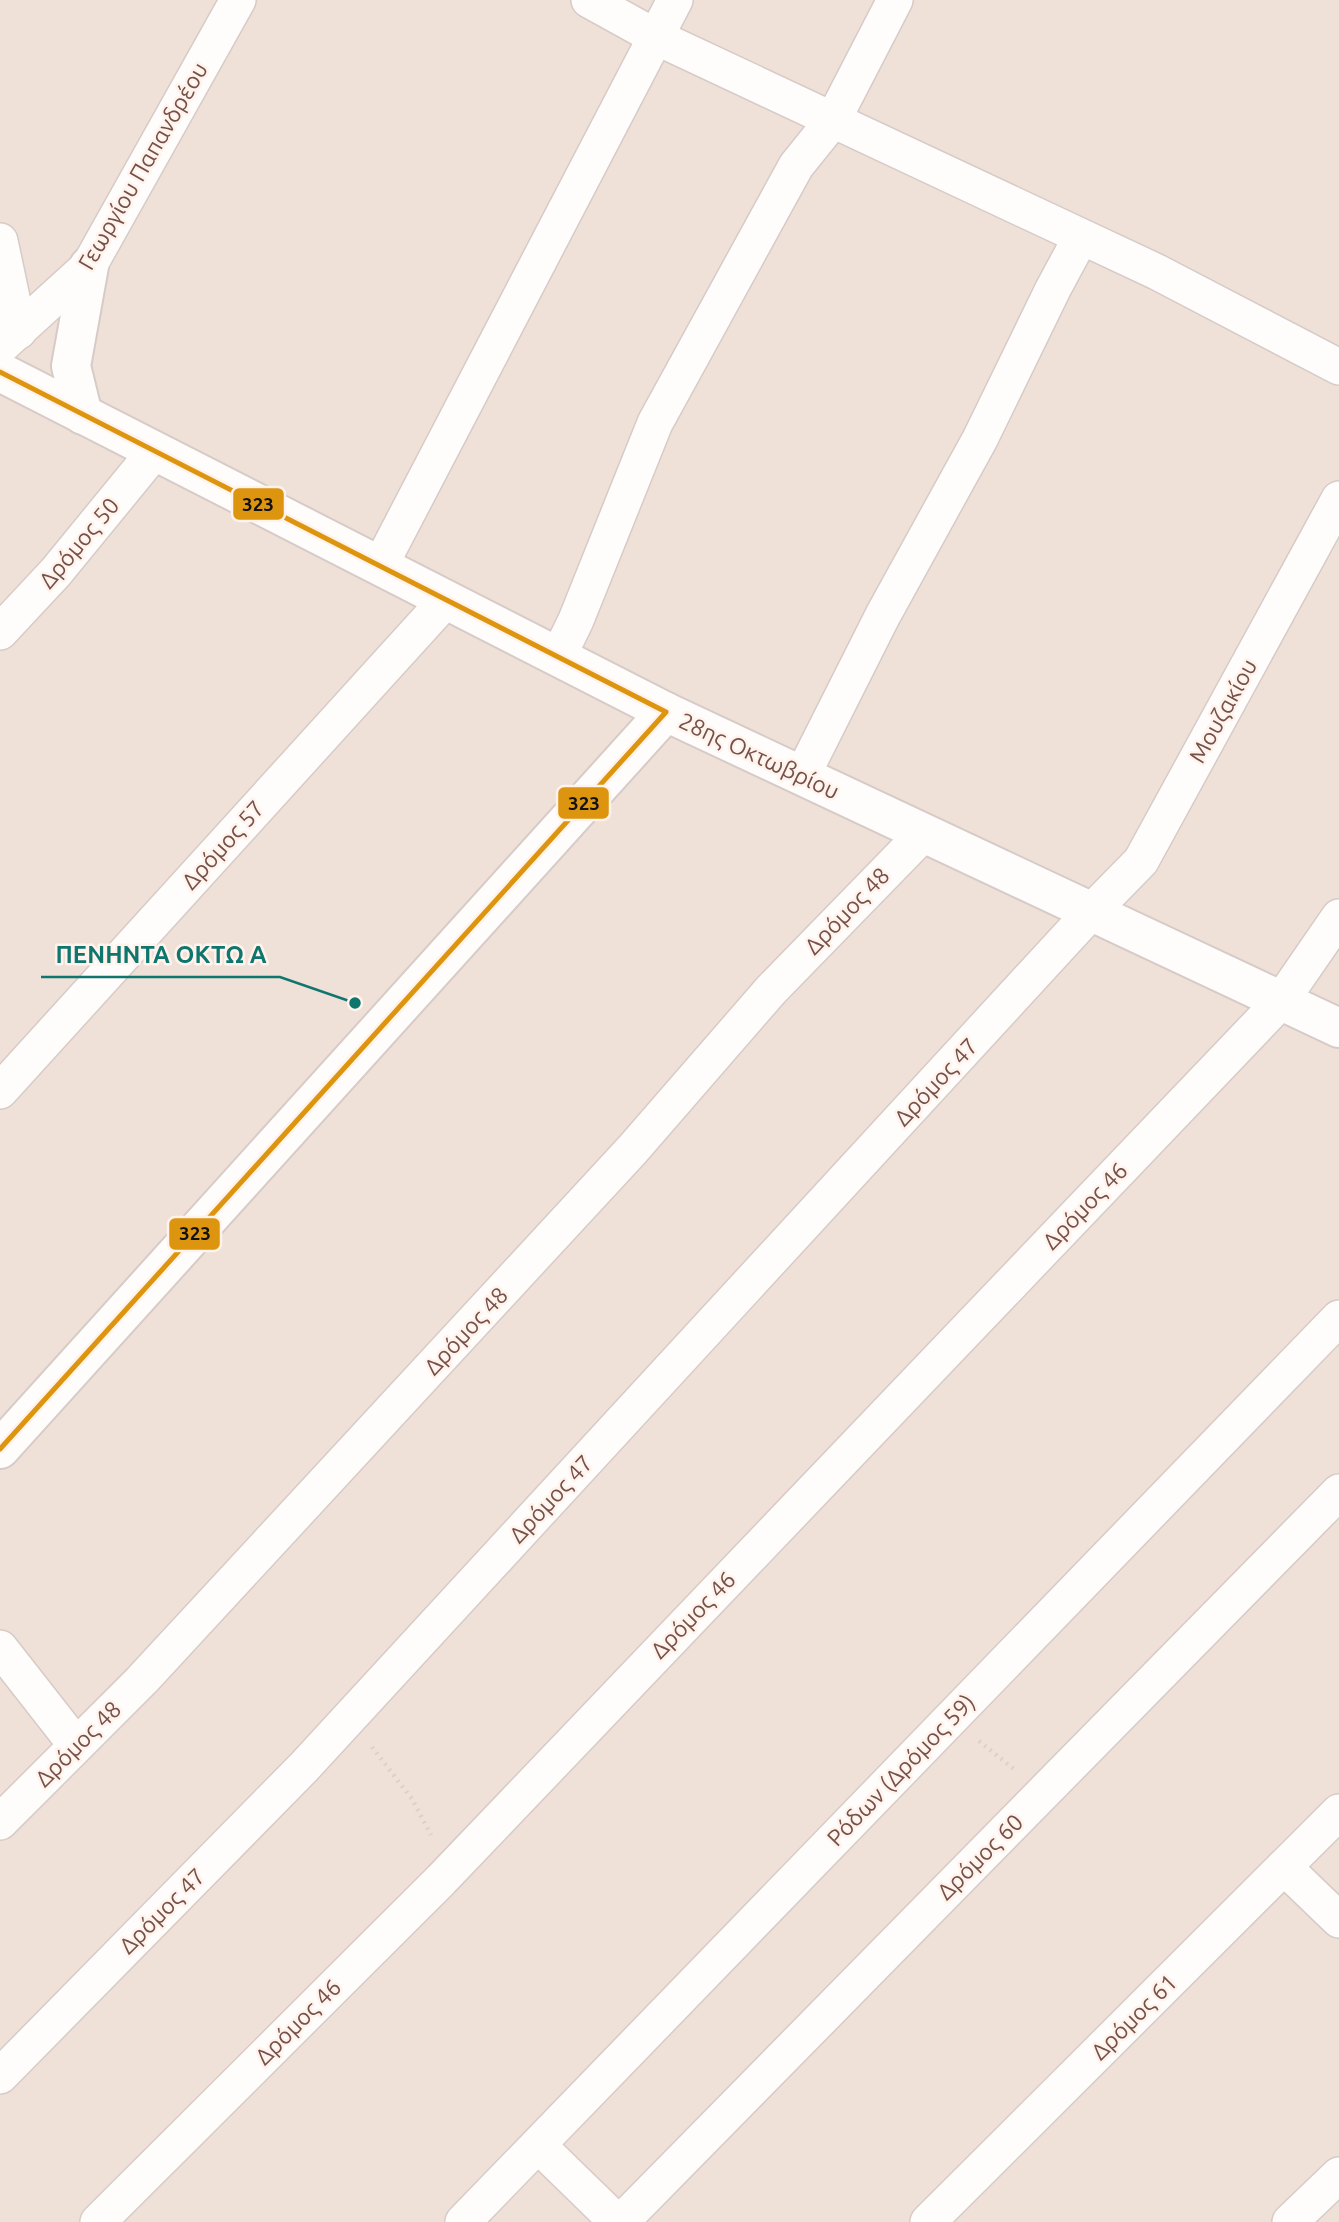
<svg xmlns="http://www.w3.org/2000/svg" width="1339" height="2222" viewBox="0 0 1339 2222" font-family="Ubuntu,sans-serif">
<rect width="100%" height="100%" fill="#f7f0ea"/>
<rect fill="#f0e1d8" x="0" y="0" width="1339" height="2222"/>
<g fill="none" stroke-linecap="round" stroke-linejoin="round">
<g stroke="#d6cbc7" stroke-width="38">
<g id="street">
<path d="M589,0L656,37L1157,272L1339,367"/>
<path d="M0,241L19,331"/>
<path d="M0,347L89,266L238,0"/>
<path d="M380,566L675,0"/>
<path d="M0,632L56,572L155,451"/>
<path d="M558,657L576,620L655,423L796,166L833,120L895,0"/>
<path d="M802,776L883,615L980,439L1053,289L1081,237"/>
<path d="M0,1091L446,600"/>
<path d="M0,1648L76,1745"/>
<path d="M0,1822L142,1680L633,1149L771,990L924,833"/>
<path d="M1284,1867L1339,1920"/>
<path d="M0,2076L304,1767L1092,911L1141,861L1339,499"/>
<path d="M538,2145L617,2222"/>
<path d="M98,2222L441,1880L1281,1001L1339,917"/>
<path d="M463,2222L1339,1318"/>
<path d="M621,2222L1339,1492"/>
<path d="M928,2222L1339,1812"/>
<path d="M1290,2222L1339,2175"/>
</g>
</g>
<g stroke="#d6cbc7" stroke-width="42">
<g id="secondary">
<path d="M0,372L666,712L1339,1028"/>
<path d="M83,415L71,366L89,266"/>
<path d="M0,1449L666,712"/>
</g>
</g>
<g stroke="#dad0ce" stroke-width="4.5" stroke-dasharray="2 5" stroke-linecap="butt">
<path d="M979,1741L1015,1770"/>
<path d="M372,1747L412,1799L431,1835"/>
</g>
<use href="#street" stroke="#fefdfc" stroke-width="35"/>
<use href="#secondary" stroke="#fefdfc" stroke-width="38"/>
<g stroke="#fff3ec" stroke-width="10">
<path id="bus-1" d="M0,372L666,712L0,1449"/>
</g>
<use href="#bus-1" stroke="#dd950f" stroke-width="5"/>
</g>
<g text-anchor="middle" stroke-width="5" stroke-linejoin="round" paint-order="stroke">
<g font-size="23" fill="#75514a" stroke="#fff3ec">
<text transform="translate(143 166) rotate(-60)" y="8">Γεωργίου Παπανδρέου</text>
<text transform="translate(79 543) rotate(-50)" y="8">Δρόμος 50</text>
<text transform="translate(1223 711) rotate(-61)" y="8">Μουζακίου</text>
<text transform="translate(759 756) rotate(25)" y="8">28ης Οκτωβρίου</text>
<text transform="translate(223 845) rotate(-48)" y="8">Δρόμος 57</text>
<text transform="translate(847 911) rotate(-46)" y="8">Δρόμος 48</text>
<text transform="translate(936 1082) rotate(-47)" y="8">Δρόμος 47</text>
<text transform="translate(1085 1206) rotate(-46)" y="8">Δρόμος 46</text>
<text transform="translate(466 1331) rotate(-47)" y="8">Δρόμος 48</text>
<text transform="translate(551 1499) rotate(-47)" y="8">Δρόμος 47</text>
<text transform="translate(693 1615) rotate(-46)" y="8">Δρόμος 46</text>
<text transform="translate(78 1744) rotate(-45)" y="8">Δρόμος 48</text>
<text transform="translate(901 1770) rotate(-46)" y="8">Ρόδων (Δρόμος 59)</text>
<text transform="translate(980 1857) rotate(-45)" y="8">Δρόμος 60</text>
<text transform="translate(162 1911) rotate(-45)" y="8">Δρόμος 47</text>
<text transform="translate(1134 2017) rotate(-45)" y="8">Δρόμος 61</text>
<text transform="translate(298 2022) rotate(-45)" y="8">Δρόμος 46</text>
</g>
</g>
<path fill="none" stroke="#0f766e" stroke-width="2.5" d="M355 1003L280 977H41"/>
<circle fill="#0f766e" stroke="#fff3ec" stroke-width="2.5" cx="355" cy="1003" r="7"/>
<g font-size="24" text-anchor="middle" font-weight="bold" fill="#0f766e" stroke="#fff3ec" stroke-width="5" stroke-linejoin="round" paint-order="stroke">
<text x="161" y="963">ΠΕΝΗΝΤΑ ΟΚΤΩ Α</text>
</g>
<g stroke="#fff3ec" stroke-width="2.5">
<rect x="232" y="487" width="53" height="34" rx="7" fill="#dd950f"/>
<rect x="557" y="786" width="53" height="34" rx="7" fill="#dd950f"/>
<rect x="168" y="1217" width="53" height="34" rx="7" fill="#dd950f"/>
</g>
<g font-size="19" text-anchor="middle" font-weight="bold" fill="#111">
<text x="258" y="511">323</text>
<text x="584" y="810">323</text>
<text x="195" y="1240">323</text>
</g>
</svg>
